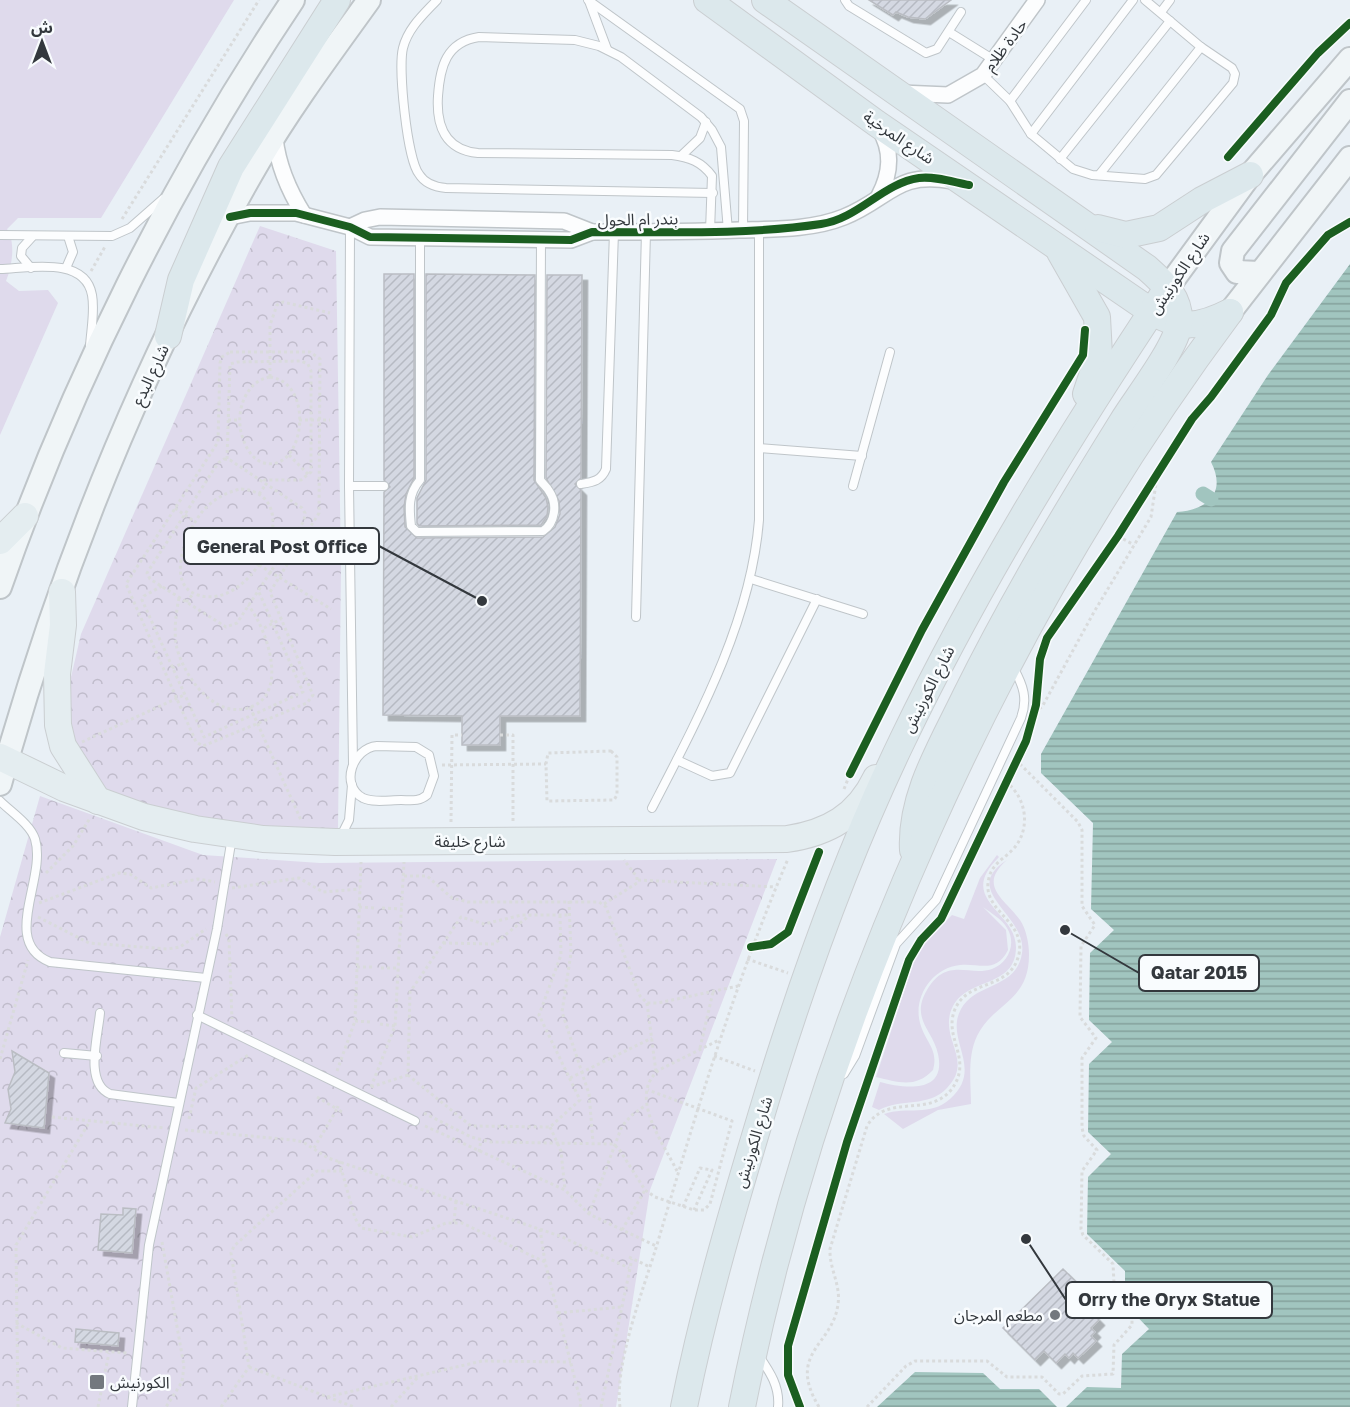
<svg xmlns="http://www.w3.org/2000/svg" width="1350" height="1407" viewBox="0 0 1350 1407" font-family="'Golos Text','Noto Sans Arabic',sans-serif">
<defs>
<pattern id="forest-crowns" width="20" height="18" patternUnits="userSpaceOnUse" patternTransform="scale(1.5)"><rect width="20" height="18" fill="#dfdaec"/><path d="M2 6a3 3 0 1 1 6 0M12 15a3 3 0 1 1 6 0" fill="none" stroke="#c0bccb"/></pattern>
<pattern id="water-rules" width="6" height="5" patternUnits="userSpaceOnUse" patternTransform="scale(1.5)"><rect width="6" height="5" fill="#a1c5bf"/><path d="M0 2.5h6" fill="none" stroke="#84a19c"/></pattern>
<pattern id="building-hatch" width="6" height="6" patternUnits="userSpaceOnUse" patternTransform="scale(1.5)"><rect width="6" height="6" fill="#d4d8e2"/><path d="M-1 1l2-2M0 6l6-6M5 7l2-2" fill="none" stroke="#b6bac3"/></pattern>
<filter id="shadow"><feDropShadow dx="5.5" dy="5.5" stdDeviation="0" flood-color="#0004"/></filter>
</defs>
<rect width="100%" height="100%" fill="#e9f0f6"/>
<g fill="#dfdaec">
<path d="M0,0H234L101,218H18L7,229C16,243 12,266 6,281L19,291L48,290L58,303L0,435Z"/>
<path d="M997,855L999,857C955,900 1017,911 1016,948C1015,988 969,977 953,1006C937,1038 975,1059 947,1088C928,1108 901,1098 879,1110L872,1107L880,1082C903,1088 947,1095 938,1054C933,1030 910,1019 927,990C947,956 969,977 992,969C1008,963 1017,944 1007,928C1002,919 991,913 983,907L1006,930L1008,950C996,974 980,963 960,965C932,968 913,997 920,1023C925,1042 939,1049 933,1070C915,1089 898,1082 876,1077L916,955L923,944L952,915L964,919L980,878Z"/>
<path d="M1007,860C977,886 1005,899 1020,920C1026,929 1029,943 1029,955C1029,1002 993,1003 977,1036C967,1057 971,1083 971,1104L938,1110L903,1129L884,1114C907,1106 930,1117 950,1099C985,1068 944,1040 961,1009C976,982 1017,989 1022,953C1028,915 958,891 1007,860Z"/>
</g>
<g fill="url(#forest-crowns)">
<path d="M260,226L336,251L341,568L338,829L246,825L177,814L116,797L81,765L65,703L81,634Z"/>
<path d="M40,796L203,855L320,863L777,859L650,1190L616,1407H0V937Z"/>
</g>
<g fill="url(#water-rules)">
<path d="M1350,264V1407H1066L1087,1387L1121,1388L1122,1354L1149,1329L1125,1304V1271L1087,1234L1088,1177L1111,1154L1088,1132L1089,1064L1112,1042L1089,1020L1090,953L1114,930L1091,909L1093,823L1041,773V754L1177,512C1207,510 1227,493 1211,462L1268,375Z"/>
<path d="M915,1372L983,1373L1000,1389H1039L1057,1407H877Z"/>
</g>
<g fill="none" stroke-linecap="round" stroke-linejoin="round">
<path stroke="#a1c5bf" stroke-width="15" d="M1203,494L1211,499"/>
</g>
<g fill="url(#building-hatch)" stroke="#babdc3" stroke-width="1.5" filter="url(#shadow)">
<path d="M869,0H951L925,19L908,17L896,12L893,15Z"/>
<path d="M384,274H414V478L406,494L404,507L405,527L417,538L543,537L555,527L560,514L559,501L546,478L547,275H582L581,478L575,484L581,490L580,716H500V745H462V716L383,715L384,492L390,487L384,480Z"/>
<path d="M426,274L535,275L534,480L546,498L548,507L547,516L541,525L419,526L417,523V498L426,480Z"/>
<path d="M12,1051L49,1073L44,1128L5,1123L11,1109L8,1089L15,1072Z"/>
<path d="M123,1208L136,1209L132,1253L98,1250L101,1214L123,1215Z"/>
<path d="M1063,1269L1096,1301L1088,1309L1099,1320L1091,1328L1095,1332L1091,1336L1096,1341L1078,1358L1073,1353L1069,1358L1065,1354L1056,1363L1044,1351L1035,1360L1003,1328Z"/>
<path d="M76,1329L119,1333L118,1346L75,1342Z"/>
</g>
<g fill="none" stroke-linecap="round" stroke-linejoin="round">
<g stroke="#bfc5c9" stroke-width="10">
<g id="service">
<path d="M437,0C423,15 408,28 403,48C398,68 407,159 419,174C425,184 435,187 446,188L713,193"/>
<path d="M588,0L740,109L744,121L743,230"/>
<path d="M845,0L849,6L926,53L937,49L961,12"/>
<path d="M589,1L607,49"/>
<path d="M1161,12L1170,0"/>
<path d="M949,32L994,60"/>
<path d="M983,75L1010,101L1031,134L1073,169L1092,175L1145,179L1156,175L1233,83L1235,74L1232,68L1201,47L1145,0"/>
<path d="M1010,101L1086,0"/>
<path d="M1031,134L1133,0"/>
<path d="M681,156L700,138L706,122"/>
<path d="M1060,159L1170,21"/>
<path d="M1099,175L1201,47"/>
<path d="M350,227L349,486L353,763"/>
<path d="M710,231L712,176C702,162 689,157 672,155L478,153C445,150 436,126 438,96C440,67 446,42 479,37L575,40L599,46L621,57L701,117L712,130L721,147L728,231"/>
<path d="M0,235L112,236L130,228L163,199"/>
<path d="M420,238V480C408,494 409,508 411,526L417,532L543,531C555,523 558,504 549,491C547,487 543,484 540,480L541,239"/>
<path d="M31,268L21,256L22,248L32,237"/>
<path d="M66,268L73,252L68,236"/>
<path d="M0,269C29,268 85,256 92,295C95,311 91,330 90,346"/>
<path d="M759,448L862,456"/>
<path d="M581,484C593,482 601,481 606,469L614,232"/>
<path d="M349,486H384"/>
<path d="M853,486L890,352"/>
<path d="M751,579L863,614"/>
<path d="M636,617L646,232"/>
<path d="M377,746L416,747L429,755L434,776L427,795C419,802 410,800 401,800C389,800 374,803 363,798C339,785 353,748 377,746Z"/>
<path d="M677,760L712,776L730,773L817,599"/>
<path d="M0,801C11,812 30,824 35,839C47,879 0,942 50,962L206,978"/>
<path d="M652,808C698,719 751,621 759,520V230"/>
<path d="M341,836L349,820L352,785"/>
<path d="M100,1013C98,1036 84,1083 110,1094L178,1103"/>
<path d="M197,1015L415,1121"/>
<path d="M64,1053L97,1056"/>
<path d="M844,1074L855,1056L896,944L936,900L1021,718C1028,699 1023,685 1014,669"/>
<path d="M759,1356C770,1372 780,1387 778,1407"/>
<path d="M132,1407L149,1245L217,929L232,837"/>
</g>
</g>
<g stroke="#bfc5c9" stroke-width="18">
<g id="minor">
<path d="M901,93L948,95L983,75L1037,0"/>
<path d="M275,138C278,166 289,191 304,215"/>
<path d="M879,196C891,173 893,151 879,128"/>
<path d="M230,217L250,213H296L350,227L370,237L571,240L592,232C641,232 690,232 739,230C773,229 812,230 844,217C889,199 897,170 952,181"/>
<path d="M350,227L365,220L380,217L564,221L592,232"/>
</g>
</g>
<g stroke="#bfc5c9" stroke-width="26">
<g id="secondary">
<path d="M1259,273L1237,272L1231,263L1233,251L1350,101"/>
<path d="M1168,287L1250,175L1350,59"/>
<path d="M1230,312L1350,158"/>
<path d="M0,587C71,383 173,179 293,0"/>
<path d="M0,784C60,568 146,355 259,161C292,105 331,53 369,0"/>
</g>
</g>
<g stroke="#caced1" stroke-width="28">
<g id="primary">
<path d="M0,541L25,516"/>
<path d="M62,592L63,625L57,674L58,725L63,746L98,801"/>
<path d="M0,757L64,788L144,817L195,829L263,839L335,842L787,839C828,833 858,816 876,778"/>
</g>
</g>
<g stroke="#caced1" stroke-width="28">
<g id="trunk">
<path d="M707,0L876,123L1152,312C1183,329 1198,328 1230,312"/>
<path d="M765,0L1147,268C1164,283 1181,298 1179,324C1176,348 1136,399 1122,422C1066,512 1012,602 965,697C942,745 910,796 913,850"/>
<path d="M1098,228L1126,235L1159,228L1202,200L1250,175"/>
<path d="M1060,252L1097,317L1099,355L1086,394"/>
<path d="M168,336L181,280L231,167L337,0"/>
<path d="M684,1407C703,1312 730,1219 758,1126C797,995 843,863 903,739C979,581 1071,433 1168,287"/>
<path d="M742,1407C819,1021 995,627 1230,312"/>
</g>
</g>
<g stroke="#d9dbdc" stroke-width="3" stroke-dasharray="3 3" stroke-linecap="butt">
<path d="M122,219L259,0"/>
<path d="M91,271L106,245"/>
<path d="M230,352H310L320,359L319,513L270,592L313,695L307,703L203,746L196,742L126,584L218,442L220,363L222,357Z"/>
<path d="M270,377C317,383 304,478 261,462C250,457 244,444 241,432C236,410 246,381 270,377Z"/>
<path d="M270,377V325L277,305L283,302L330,313"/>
<path d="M228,420H240"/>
<path d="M299,420H330"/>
<path d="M289,455L309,475"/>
<path d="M224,459L230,460L302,508L305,513L304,521L237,623L226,627L150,579L147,573L218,463Z"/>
<path d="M227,459L230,364L237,362L301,361L308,364L311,371V472L301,480H260"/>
<path d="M241,489C310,494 254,613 198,595C164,585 187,530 202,512C212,500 226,492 241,489Z"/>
<path d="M259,494L266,484"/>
<path d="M175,508L195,522"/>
<path d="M1118,536L1134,545"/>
<path d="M259,565L331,609"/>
<path d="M162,586L144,596L142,600L204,737L303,692L258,590"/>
<path d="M179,598C176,613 174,629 176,644C181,671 210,715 243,709C292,701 268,630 248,605"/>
<path d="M186,602L194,593"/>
<path d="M264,628L281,619"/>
<path d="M172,668L183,663"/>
<path d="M250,707L301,820"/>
<path d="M1034,712L1042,707L1094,612L1151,517L1158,470"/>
<path d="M500,735H513V821"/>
<path d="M82,742L184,695"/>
<path d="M611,751L617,757V795L614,800L547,801L546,764L548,753Z"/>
<path d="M442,765L546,764"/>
<path d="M844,789L850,774"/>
<path d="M451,822L452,735H462"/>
<path d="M46,873L73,846L90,818"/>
<path d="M404,876H427L452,898L468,902H599L606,907L640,996L647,1003H658L738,986"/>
<path d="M638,880L776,887"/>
<path d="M232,888L299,878L323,892L360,889"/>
<path d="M569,901L571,953L562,1012L589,1094L593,1142"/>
<path d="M39,903L119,873L130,874L151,888L198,879L215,882"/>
<path d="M604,904L637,883V877L624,860"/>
<path d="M359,907L375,908"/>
<path d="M382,908L402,909"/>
<path d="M560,915L561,955L539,1015L580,1100L550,1127L471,1126L408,1075L410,992L461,917L484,924L522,915H570"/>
<path d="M38,917L89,943L167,949L180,947L206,929"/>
<path d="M226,934L229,940L232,1019"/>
<path d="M443,943L494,944L530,915"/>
<path d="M747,959L788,973"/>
<path d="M357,967H373"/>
<path d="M381,968H399"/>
<path d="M647,1003L656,1072"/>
<path d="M355,1021L370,1022"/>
<path d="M380,1024L395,1026"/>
<path d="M700,1048L713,992"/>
<path d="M714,1056L755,1071"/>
<path d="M0,1059L28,960"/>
<path d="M337,1071L355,1021L361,862"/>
<path d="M570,1078L652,1038"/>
<path d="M371,1087L395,1026L404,862"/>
<path d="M371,1087L408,1075"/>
<path d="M317,1097L337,1109L338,1106"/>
<path d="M424,1113L471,1137L491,1142L613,1144L619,1149L645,1190L655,1197L694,1210H704L710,1204L732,1121L648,1090"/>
<path d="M52,1117L164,1128"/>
<path d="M189,1119L196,1088L250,1054"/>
<path d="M425,1126L565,1190L589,1214L656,1246"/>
<path d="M550,1127L561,1151L565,1190"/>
<path d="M185,1130L293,1140L303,1142L328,1158L560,1236L629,1268"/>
<path d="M314,1148L337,1109L342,1112"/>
<path d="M479,1152L481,1140"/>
<path d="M339,1161L355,1218L361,1228L412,1237L446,1223H462L545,1262"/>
<path d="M677,1171C664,1144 627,1096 659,1070L719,1040"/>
<path d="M683,1207L700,1168L712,1170L694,1210"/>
<path d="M589,1214L622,1126L632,1115L646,1105"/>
<path d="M454,1222L456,1201"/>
<path d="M540,1229L545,1262L581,1403L580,1407"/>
<path d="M622,1230L645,1190"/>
<path d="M162,1242L184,1366L182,1382L166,1407"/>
<path d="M629,1257L650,1267"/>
<path d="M558,1313L621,1307"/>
<path d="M16,1323L62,1348L127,1353"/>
<path d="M249,1367L354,1407"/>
<path d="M327,1397L482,1361L571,1362"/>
<path d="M18,1407L16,1245L90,1121"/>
<path d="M98,1407L109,1353"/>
<path d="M221,1407L249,1367L231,1253L234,1246L317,1171H342"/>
<path d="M391,1407L418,1377"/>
<path d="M601,1407L632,1259"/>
<path d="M620,1407C614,1366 643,1290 656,1248C695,1116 734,985 788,859"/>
<path d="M819,1407C786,1352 833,1346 838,1304C841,1285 829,1268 830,1249L867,1126C887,1093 928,1118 951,1090C975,1059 941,1037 956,1007C970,979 1011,990 1019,954C1026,920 980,911 989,878C992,863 1006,858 1015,847C1031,827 1026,797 1006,782"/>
<path d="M867,1407L906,1366L915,1361H987L1007,1377H1042L1059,1394H1063L1082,1376L1113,1374L1114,1345L1132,1325V1320L1115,1302L1113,1264L1083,1235L1081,1229L1082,1171L1097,1150L1084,1136L1082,1128V1058L1096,1038L1080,1017L1081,946L1095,925L1082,906V830L1078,822L1017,761"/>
</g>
<use href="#service" stroke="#fcfdfe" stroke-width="8"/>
<use href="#minor" stroke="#fcfdfe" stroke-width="15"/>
<use href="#secondary" stroke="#f0f5f7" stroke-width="22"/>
<use href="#primary" stroke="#e4edf0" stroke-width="26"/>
<use href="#trunk" stroke="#dce8ec" stroke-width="26"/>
<g stroke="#f9fcfe" stroke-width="11">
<g id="cycleway">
<path d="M1228,157L1318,53L1350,23"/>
<path d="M230,217L250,213H296L350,227L370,237L571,240L592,232C668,232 746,235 821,224C858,219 883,183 919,178C935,176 953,182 969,185"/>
<path d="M850,774L922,630L1004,482L1083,355L1085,330"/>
<path d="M751,947L771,944L788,932L819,852"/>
<path d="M800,1407L788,1375V1346L847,1142L909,960L921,940L941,919L1026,741L1036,705L1040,659L1047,638L1118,536L1192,419L1211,397L1271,315L1286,283L1328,235L1350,222"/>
</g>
</g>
<use href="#cycleway" stroke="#1b5e20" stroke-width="8"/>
</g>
<g fill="#73787e" stroke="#f9fcfe" stroke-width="2">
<circle cx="1055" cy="1315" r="6"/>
<rect x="89" y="1374" width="16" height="16" rx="3"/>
</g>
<g text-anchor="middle" stroke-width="5" stroke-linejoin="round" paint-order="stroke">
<g font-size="16" fill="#33383d" stroke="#f9fcfe">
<text transform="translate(1005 45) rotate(-53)" y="6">حادة ظلام</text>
<text transform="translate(899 137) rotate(34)" y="6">شارع المرخية</text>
<text transform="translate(638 219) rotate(-1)" y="6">بندر ام الحول</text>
<text transform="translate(1179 273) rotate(-56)" y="6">شارع الكورنيش</text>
<text transform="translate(150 375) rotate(-65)" y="6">شارع البدع</text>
<text transform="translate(928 689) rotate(-63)" y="6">شارع الكورنيش</text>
<text x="470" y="847">شارع خليفة</text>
<text transform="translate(753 1142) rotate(-73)" y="6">شارع الكورنيش</text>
</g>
<g font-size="16" fill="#33383d" stroke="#f9fcfe" text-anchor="end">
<text x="1043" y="1321">مطعم المرجان</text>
<text x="110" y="1388" text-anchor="start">الكورنيش</text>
</g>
</g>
<path fill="none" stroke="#33383d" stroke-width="2" d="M482 601L379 546M1065 930L1139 973M1026 1239L1066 1300"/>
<g fill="#33383d" stroke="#f9fcfe" stroke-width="2">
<circle cx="482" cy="601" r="6"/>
<circle cx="1065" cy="930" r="6"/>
<circle cx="1026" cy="1239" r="6"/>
</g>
<g fill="#f9fcfe" stroke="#33383d" stroke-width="2">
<rect x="184" y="528" width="195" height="36" rx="6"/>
<rect x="1139" y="955" width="120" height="36" rx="6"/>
<rect x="1066" y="1282" width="206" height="36" rx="6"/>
</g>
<g font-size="18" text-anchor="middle" font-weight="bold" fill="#33383d">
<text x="282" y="553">General Post Office</text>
<text x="1199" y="979">Qatar 2015</text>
<text x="1169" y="1306">Orry the Oryx Statue</text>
</g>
<g transform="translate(42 42)" stroke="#f9fcfe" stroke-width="4.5" paint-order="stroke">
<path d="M0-4.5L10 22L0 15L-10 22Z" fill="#33383d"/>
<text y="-9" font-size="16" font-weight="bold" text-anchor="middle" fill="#33383d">ش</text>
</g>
</svg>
